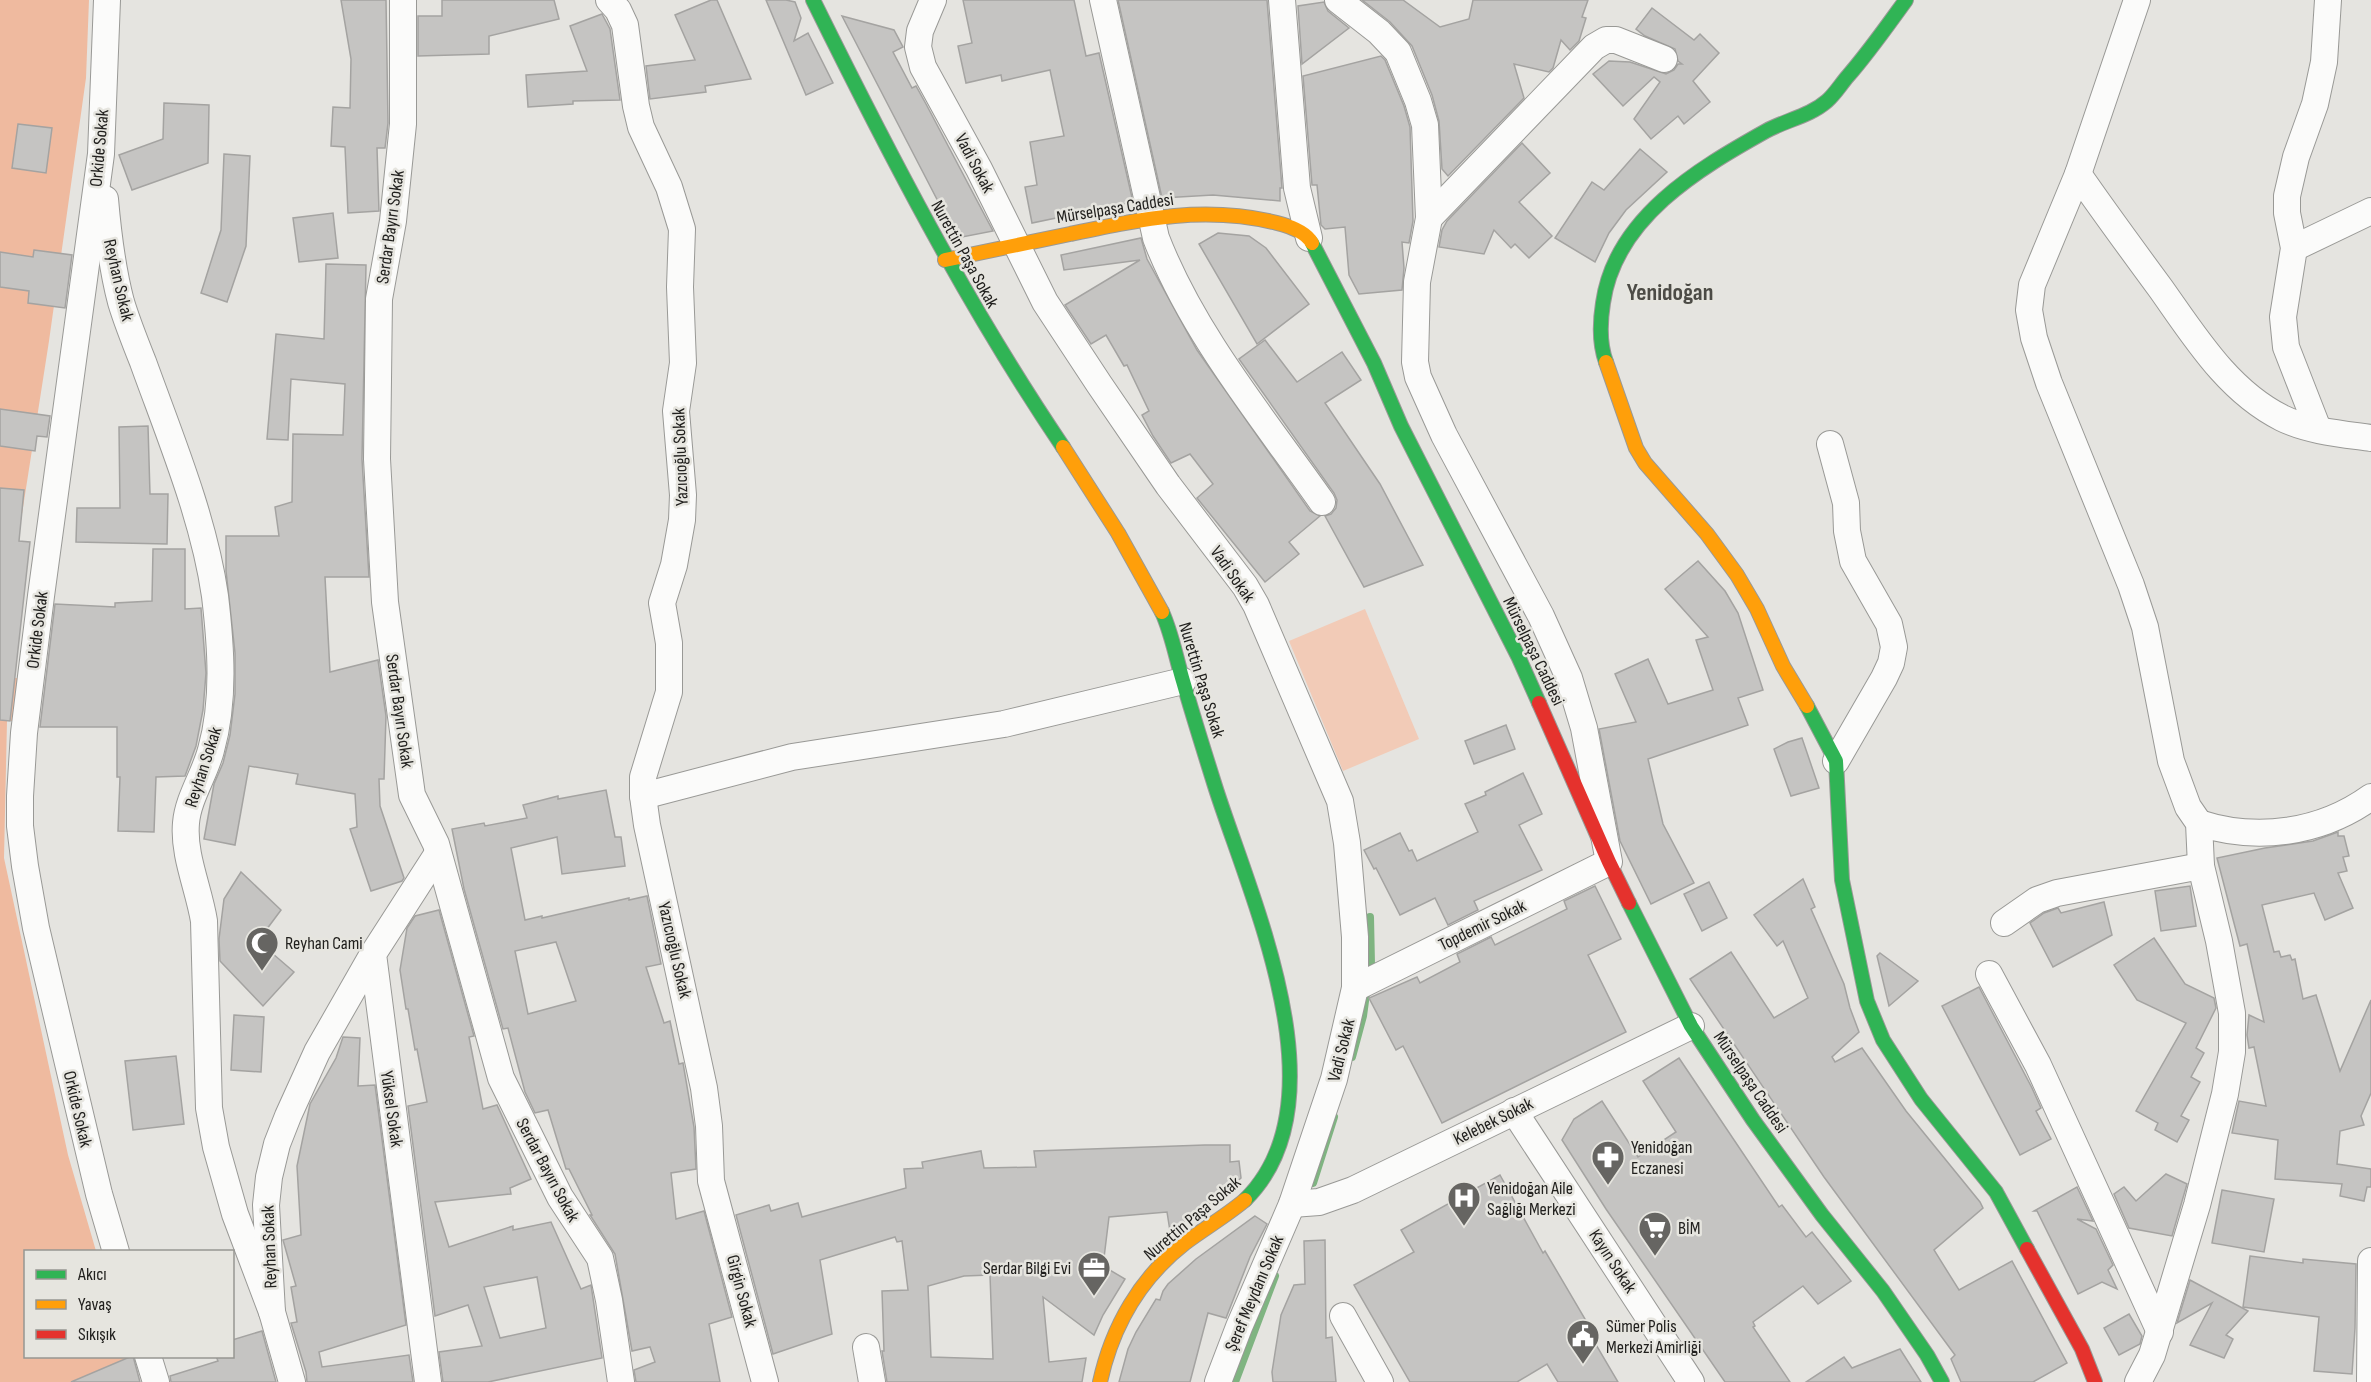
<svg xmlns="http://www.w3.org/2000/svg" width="2371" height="1382" viewBox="0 0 2371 1382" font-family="'Sofia Sans Condensed',sans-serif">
<rect width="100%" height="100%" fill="#e5e4e0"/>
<path fill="#f2cbb7" d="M1365,609L1419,739L1343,771L1289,641Z"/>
<path fill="#efba9f" d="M0,0H89L86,78L49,341L14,565L11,678H18L15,721H7L4,858L68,1155L96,1251L26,1252V1356L130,1357L138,1382H0Z"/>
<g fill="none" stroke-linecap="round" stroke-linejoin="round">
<g stroke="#7fb481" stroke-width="8">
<path d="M1370,917L1371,964"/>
<path d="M1352,1057L1363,1016L1366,994"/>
<path d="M1313,1183L1334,1117"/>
<path d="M1235,1382L1275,1276"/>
</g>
</g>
<g fill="#c5c4c2" stroke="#a4a3a1" stroke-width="1.5" fill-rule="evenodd">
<path d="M341,0H386L388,123L385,148H377L379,211L348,213L345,147L331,146L333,107L350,108L351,59Z"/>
<path d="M442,0H554L559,19L489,36V54L418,56V16H442Z"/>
<path d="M711,0H717L751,79L705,86L706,92L650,99L646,66L695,60L675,15Z"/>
<path d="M766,0H786L795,2L801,18L794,41L808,33L833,83L806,95Z"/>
<path d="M963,0H1074L1086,56L1099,53L1133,202L1032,223L1025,187L1037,185L1030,142L1064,136L1050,70L1002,81L1001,75L966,83L958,46L972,43Z"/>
<path d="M1118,0H1267L1282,188H1280V201L1213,195L1162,198Z"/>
<path d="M1362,0H1403L1440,27L1469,19L1473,0H1588L1582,17L1586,18L1579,41L1570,50L1561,40L1553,68L1549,72L1514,64L1524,98L1448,176L1442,169L1439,121L1432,95L1412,46L1390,22Z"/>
<path d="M1324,2L1328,11L1349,28L1302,64L1298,6Z"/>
<path d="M1652,8L1694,40L1700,34L1719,53L1693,81L1710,102L1684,124L1678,116L1651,139L1634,119L1660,82L1654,77L1623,106L1593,74L1609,61L1630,62L1666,74L1674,70L1678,64H1682L1678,61L1675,49L1645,36L1636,29Z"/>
<path d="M602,14L610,29L620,100L573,101V104L528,107L526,75L587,71L570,26Z"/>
<path d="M842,16L894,30L903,47L893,52L912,88L916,86L926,104L993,231L957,238Z"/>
<path d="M1381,56L1385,60L1404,106L1410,127L1413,221L1409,243L1402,242L1404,268L1402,290L1359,294L1349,275L1345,227L1325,229L1321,225L1317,185H1312L1303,76Z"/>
<path d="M164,103L209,105L208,163L132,190L119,155L163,139Z"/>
<path d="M18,124L52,128L46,173L12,168Z"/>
<path d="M1522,143L1550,173L1519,202L1552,236L1529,258L1515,244L1511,248L1494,230L1484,254L1439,247L1442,230L1447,221Z"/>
<path d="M1640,149L1667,172L1626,210L1609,233L1595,262L1555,238L1592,182L1604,190Z"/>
<path d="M224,154L250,156L246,246L227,302L201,293L221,230Z"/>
<path d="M333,213L338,258L299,262L293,218Z"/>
<path d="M1218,233L1249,236L1266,248L1309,304L1257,344L1199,244Z"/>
<path d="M1141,238L1147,259L1197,350L1310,511L1320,516L1289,542L1299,554L1265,582L1197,498L1213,484L1190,454L1171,463L1153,436L1142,415L1149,411L1127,365L1124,366L1106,335L1091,344L1065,305L1140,260L1064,270L1061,255Z"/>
<path d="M34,250L72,255L65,308L28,303L29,291L0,287V252L33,257Z"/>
<path d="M326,264L366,265L362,459L369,577H325L330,672L378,660L386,716L384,779H379L380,806L404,878L402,881L371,891L350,829L357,827L355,794L296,784L298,774L249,766L235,845L204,839L214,784L223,763L230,735L235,694V653L226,571V536H279L275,507L292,502L293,434L343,435L345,384L291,379L288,440L267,439L276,334L324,339Z"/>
<path d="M1265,340L1297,382L1342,352L1361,380L1325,403L1380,484L1423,565L1364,587L1325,516L1331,514L1336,508L1337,500L1334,493L1239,359Z"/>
<path d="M0,409L50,416L47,437L37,436L35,451L0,446Z"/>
<path d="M148,426L150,494H168L167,544L76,542L77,508H120L119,427Z"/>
<path d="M0,488L24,490L19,541L30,542L10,721L0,720Z"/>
<path d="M153,549H185V609L201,608L206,673L203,710L196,746L185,776L156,777L154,832L118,831L120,777H117V727H40L55,604L115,607V603L152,601Z"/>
<path d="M1698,561L1725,591L1738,613L1763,690L1738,698L1748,725L1648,759L1663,824L1694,883L1651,904L1620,841L1599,729L1636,722L1615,674L1648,659L1668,704L1713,690L1696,640L1708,637L1665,589Z"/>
<path d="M1506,725L1515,749L1474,764L1465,741Z"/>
<path d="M1802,738L1819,788L1791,796L1774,749L1788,742Z"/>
<path d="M1523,773L1542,814L1519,825L1542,870L1474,901L1478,910L1448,925L1435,898L1400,915L1376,868L1374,869L1364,850L1400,833L1409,851L1412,850L1417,861L1478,832L1465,804L1486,795L1485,792Z"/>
<path d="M606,790L615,837H621L625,866L562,874L557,837L511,848L525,920L542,916V918L629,898V900L647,896L661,964L646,967L664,1023L670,1021L679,1064L683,1063L694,1127L696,1169L671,1173L676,1219L704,1211L732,1317L709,1324L720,1382H636L634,1370L655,1362L650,1347L632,1351L615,1254L590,1215H592L569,1169H566L548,1110L535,1113L525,1092L508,1028L503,1029L464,889L452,829L484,823L485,826L527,818L523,805L558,796V799ZM556,942L576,1001L528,1014L515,951Z"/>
<path d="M2338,832V836H2344L2349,856L2343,857L2347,871L2338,873L2353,908L2325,920L2314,893L2262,905L2274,952L2279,951L2281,957L2290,955L2292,960L2295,959L2303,999L2316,995L2340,1071L2371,1000V1093L2361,1116L2364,1125L2340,1131L2337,1164L2371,1169V1187H2367L2364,1201L2340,1196L2342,1184L2275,1179L2278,1140L2232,1133L2239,1101L2266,1106L2254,1047L2249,1048L2247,1035L2249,1015L2264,1022L2247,944L2240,946L2217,858L2265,848L2313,841Z"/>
<path d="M241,872L281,910L258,941L294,972L263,1006L220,961L219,939L224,899Z"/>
<path d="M1803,879L1815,907L1811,909L1844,984L1850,1008L1859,1032L1832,1057L1835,1062L1862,1048L1906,1111L1980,1202L1983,1208L1934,1250L1959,1290L2012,1261L2067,1363L2033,1382H1961L1951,1359L1955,1355L1824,1177L1690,979L1731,952L1774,1018L1808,998L1783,941L1777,946L1754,915Z"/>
<path d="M1709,882L1727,918L1702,931L1684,894Z"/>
<path d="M1595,886L1621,939L1588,955L1626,1032L1442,1123L1403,1046L1396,1050L1369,998L1417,977L1420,983L1460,962L1457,954L1491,937L1495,945L1567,909L1564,901Z"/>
<path d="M2190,886L2196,926L2161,931L2155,891Z"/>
<path d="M2104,902L2112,935L2053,967L2030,923L2044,913L2058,908L2061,913Z"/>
<path d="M439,910L474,1036L469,1037L483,1109L497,1105L531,1179L510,1188L511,1194L435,1202L449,1247L513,1226V1230L551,1222L581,1289L591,1285L602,1358L488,1382H443L439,1352L482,1346L468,1305L435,1316L408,1106L427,1102L417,1049L415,1050L408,1009H406L400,970L407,928L415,916ZM537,1277L546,1328L500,1338L484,1287Z"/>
<path d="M2154,938L2185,984L2214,998L2216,1008L2196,1048L2204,1053L2191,1077L2200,1082L2181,1116L2189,1120L2177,1142L2155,1130L2158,1123L2136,1111L2186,1023L2137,1000L2114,965Z"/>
<path d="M1880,953L1918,981L1889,1006L1877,956Z"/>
<path d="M1979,987L2032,1088L2041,1108L2036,1111L2051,1139L2020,1155L1942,1006Z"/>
<path d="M234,1015L264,1017L261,1072L231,1070Z"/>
<path d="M343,1037L360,1038L358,1086L375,1085L406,1325L319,1352L322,1367L409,1355L413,1382H307L306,1372L291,1323L297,1322L291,1287L296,1286L283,1240L301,1235L297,1166L310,1104L336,1058Z"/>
<path d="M176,1056L184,1124L133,1130L125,1061Z"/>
<path d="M1679,1058L1779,1207L1782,1205L1806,1237L1812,1232L1851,1281L1818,1304L1803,1286L1753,1322L1755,1326L1753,1327L1790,1382H1725L1606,1209L1562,1140L1574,1119L1602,1101L1638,1157L1676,1132L1643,1081Z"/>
<path d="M1205,1145H1230V1162L1239,1161L1241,1178L1225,1193L1170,1231L1167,1212L1109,1217L1103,1266L1125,1279L1103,1315L1094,1335L1043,1297L1049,1362L1086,1358L1082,1382H887L882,1351H884L882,1291L908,1290L902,1241L897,1242L895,1237L820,1260L832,1334L773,1354L736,1215L769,1205L771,1211L798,1203L802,1217L906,1188L904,1169L923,1168L922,1162L981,1151L984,1168L1036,1167L1034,1151ZM990,1275L993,1359L931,1357L928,1286L964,1276Z"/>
<path d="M2166,1174L2187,1184L2172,1236L2129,1228L2114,1194L2124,1187L2136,1201Z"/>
<path d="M1500,1175L1543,1253L1545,1251L1595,1336L1592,1338L1618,1382H1558L1547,1364L1517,1382H1410L1354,1285L1414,1252L1401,1230Z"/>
<path d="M2077,1187L2093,1221L2077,1219L2096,1229L2113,1265L2108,1270L2117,1289L2102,1282L2078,1294L2037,1211H2034Z"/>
<path d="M2222,1190L2274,1199L2264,1252L2212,1243Z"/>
<path d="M1255,1216L1267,1224L1250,1257L1226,1318L1208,1313L1190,1382H1119L1128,1349L1136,1332L1156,1299L1160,1300L1163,1291L1168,1284L1196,1259Z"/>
<path d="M1325,1240L1326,1338L1332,1337L1336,1382H1273L1272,1372L1281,1315L1294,1285L1305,1284L1304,1241Z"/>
<path d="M2250,1256L2303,1263V1259L2356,1264L2355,1328L2352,1374L2314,1371L2319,1317L2243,1307Z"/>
<path d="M2190,1280L2248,1311L2226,1335L2233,1339L2224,1358L2190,1345L2212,1303L2177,1323Z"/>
<path d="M2129,1314L2142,1336L2140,1344L2119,1355L2104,1328Z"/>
<path d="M262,1331L276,1382H171L170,1376L218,1361L216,1356H232V1340Z"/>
<path d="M1900,1349L1921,1382H1806L1844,1357L1852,1368Z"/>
<path d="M133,1356L140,1382H71L132,1356Z"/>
</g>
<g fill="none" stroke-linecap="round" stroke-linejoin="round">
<g stroke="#999996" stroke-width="28">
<g id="street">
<path d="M107,0L101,154L41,596L24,733L20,796V826L25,866L36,928L99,1194L116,1252"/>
<path d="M403,0V124L393,221L379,299L377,459L385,602L412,795L436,844L501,1078L560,1197L600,1258L609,1300L621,1382"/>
<path d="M609,0L618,10L625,25L636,106L641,127L669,187L682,229L680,287L683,363L676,411L683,495L682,520L674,565L662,603L669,643V692L643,777V796L647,825L704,1088L709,1126L711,1181L765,1382"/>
<path d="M933,0L920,31L918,47L923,67L979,169L1045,302L1099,384L1168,485L1245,586L1256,605L1340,801L1347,843L1355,937V988L1334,1079L1292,1204L1239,1327L1218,1382"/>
<path d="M1103,0L1156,238C1193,334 1263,418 1322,502"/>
<path d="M1282,0L1297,188L1309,238"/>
<path d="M1338,0L1379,32L1398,52L1418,101L1425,125L1429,218L1417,282L1415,362L1418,377L1444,435L1541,616L1569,678L1584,728L1609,862L1355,988"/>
<path d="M2137,0L2078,174L2032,285L2029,310L2034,338L2049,383L2131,585L2145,627L2171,761L2188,807L2199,823L2201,866L2219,941L2232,1013V1052L2225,1094L2197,1205L2152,1355L2138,1382"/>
<path d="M2078,174C2105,213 2133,251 2161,289C2195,337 2228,391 2282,418C2308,431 2342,434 2371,438"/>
<path d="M105,199C108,234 112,268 121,302C127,322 135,342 143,362C170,437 204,518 215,596C221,647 225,700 211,750C205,774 188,798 186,823C183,855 199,889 204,921L209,1108L216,1147L235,1214L272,1312"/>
<path d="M1429,218L1594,47L1606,40H1616L1664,59"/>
<path d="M2294,248L2371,211"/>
<path d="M2318,429L2286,347L2283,317L2294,248L2287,213V196L2296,157L2315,104L2324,62L2328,0"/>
<path d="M1830,444L1846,503L1847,531L1853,561L1889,624L1894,647L1891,663L1884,678L1836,761"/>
<path d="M643,796L792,757L1004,724L1183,681"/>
<path d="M2199,823C2257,842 2321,833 2371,797"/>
<path d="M2004,923L2037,900L2057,893L2201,866"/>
<path d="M1989,974L2038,1065L2160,1332"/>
<path d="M1514,1111L1691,1382"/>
<path d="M1292,1204L1319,1202L1353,1190L1691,1026"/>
<path d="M1343,1316L1380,1382"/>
<path d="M866,1347L872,1382"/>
<path d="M148,1356L156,1382"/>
<path d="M292,1382L272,1312L266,1205L269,1177L277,1144L288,1116L317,1052L373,954"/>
<path d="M428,1382L373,954L438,853"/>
<path d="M2370,1382L2371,1261"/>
</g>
</g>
<g stroke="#999996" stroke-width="16">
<g id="fast">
<path d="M813,0C889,154 967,305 1063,447"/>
<path d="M1312,243L1374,363L1401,426L1518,656L1539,703"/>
<path d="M1606,362C1599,343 1600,322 1603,303C1615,218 1698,169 1766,131C1786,120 1810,116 1827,101C1835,94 1841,84 1848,76C1869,52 1887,26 1906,0"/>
<path d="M1162,612C1172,634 1176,658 1183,681C1193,716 1204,751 1215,786C1250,897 1346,1101 1245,1200"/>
<path d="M1807,706L1836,761L1842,880L1867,1001L1883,1040L1921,1099L1996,1192L2027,1249"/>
<path d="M1629,903L1691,1026L1753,1120L1822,1215L1883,1291L1927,1355L1942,1382"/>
</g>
</g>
<g stroke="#999996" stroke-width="16">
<g id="slow">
<path d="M945,260C987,251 1028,243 1070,234C1141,219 1205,205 1277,223C1289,226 1306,232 1312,243"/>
<path d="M1606,362L1636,448L1645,463L1707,534L1737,575L1757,609L1783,666L1807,706"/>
<path d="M1063,447L1118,533L1162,612"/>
<path d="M1100,1382C1112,1327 1140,1278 1185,1243C1205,1228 1226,1216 1245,1200"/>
</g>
</g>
<g stroke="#999996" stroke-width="16">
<g id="jam">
<path d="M1539,703L1609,862L1629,903"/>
<path d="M2027,1249L2082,1349L2095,1382"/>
</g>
</g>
<use href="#street" stroke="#fbfbfa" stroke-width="26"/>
<use href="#fast" stroke="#30b455" stroke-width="14"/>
<use href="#slow" stroke="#ff9f0a" stroke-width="14"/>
<use href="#jam" stroke="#e5322d" stroke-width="14"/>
</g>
<defs>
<g id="mosque-pin" transform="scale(1.725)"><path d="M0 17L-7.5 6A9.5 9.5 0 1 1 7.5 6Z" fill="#666562" stroke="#e6e5df"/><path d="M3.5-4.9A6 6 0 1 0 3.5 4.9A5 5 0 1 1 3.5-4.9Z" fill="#fff"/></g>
<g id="pharmacy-pin" transform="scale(1.725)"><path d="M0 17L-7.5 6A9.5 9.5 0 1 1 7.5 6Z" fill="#666562" stroke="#e6e5df"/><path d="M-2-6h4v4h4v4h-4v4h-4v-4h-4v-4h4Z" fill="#fff"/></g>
<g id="hospital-pin" transform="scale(1.725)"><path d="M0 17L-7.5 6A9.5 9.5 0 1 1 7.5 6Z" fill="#666562" stroke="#e6e5df"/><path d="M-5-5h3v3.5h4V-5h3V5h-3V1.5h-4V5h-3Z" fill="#fff"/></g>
<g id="supermarket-pin" transform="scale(1.725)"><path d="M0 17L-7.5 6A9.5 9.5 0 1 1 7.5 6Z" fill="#666562" stroke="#e6e5df"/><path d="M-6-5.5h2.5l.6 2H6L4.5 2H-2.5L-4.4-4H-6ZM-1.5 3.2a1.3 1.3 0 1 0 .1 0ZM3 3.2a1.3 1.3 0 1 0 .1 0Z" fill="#fff"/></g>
<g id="office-pin" transform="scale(1.725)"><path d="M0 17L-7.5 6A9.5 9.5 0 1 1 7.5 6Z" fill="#666562" stroke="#e6e5df"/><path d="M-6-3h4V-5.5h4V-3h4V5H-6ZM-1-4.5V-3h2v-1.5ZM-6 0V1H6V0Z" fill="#fff"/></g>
<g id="civic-pin" transform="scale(1.725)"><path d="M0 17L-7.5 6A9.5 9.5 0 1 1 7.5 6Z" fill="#666562" stroke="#e6e5df"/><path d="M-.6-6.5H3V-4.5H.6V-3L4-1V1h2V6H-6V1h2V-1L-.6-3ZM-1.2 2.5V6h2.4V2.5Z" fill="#fff"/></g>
</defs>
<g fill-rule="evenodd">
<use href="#mosque-pin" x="262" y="943"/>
<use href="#pharmacy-pin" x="1608" y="1157"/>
<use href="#hospital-pin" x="1464" y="1198"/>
<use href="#supermarket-pin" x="1655" y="1228"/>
<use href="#office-pin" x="1094" y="1268"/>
<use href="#civic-pin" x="1583" y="1336"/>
</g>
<g text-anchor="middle" stroke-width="5" stroke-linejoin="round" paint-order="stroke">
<g font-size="18" fill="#21201e" stroke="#e6e5df">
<text transform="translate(99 148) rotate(-85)" y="6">Orkide Sokak</text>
<text transform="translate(975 163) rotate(62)" y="6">Vadi Sokak</text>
<text transform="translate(1115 208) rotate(-9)" y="6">Mürselpaşa Caddesi</text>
<text transform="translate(390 227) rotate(-82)" y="6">Serdar Bayırı Sokak</text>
<text transform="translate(965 254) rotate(61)" y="6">Nurettin Paşa Sokak</text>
<text transform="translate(119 280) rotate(77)" y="6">Reyhan Sokak</text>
<text transform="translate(680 457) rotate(-92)" y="6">Yazıcıoğlu Sokak</text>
<text transform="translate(1233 574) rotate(55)" y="6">Vadi Sokak</text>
<text transform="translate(37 630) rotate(-83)" y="6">Orkide Sokak</text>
<text transform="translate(1534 651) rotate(64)" y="6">Mürselpaşa Caddesi</text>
<text transform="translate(1202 680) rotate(73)" y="6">Nurettin Paşa Sokak</text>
<text transform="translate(400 711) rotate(82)" y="6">Serdar Bayırı Sokak</text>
<text transform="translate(203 767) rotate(-72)" y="6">Reyhan Sokak</text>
<text transform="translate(1482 925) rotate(-26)" y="6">Topdemir Sokak</text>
<text transform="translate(675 950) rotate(77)" y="6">Yazıcıoğlu Sokak</text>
<text transform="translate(1341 1050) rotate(-76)" y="6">Vadi Sokak</text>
<text transform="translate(1751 1082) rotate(56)" y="6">Mürselpaşa Caddesi</text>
<text transform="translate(78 1109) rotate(77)" y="6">Orkide Sokak</text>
<text transform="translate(392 1109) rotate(82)" y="6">Yüksel Sokak</text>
<text transform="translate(1493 1121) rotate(-26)" y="6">Kelebek Sokak</text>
<text transform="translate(548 1170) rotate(62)" y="6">Serdar Bayırı Sokak</text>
<text transform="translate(1192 1218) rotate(-40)" y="6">Nurettin Paşa Sokak</text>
<text transform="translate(269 1247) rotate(-92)" y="6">Reyhan Sokak</text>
<text transform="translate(1613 1261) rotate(57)" y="6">Kayın Sokak</text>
<text transform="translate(742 1291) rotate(75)" y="6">Girgin Sokak</text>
<text transform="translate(1254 1293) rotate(-67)" y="6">Şeref Meydanı Sokak</text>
</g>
<g font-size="18" fill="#21201e" stroke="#e6e5df" text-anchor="start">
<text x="285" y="949">Reyhan Cami</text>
<text x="1631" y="1153">Yenidoğan<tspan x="1631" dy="21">Eczanesi</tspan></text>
<text x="1487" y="1194">Yenidoğan Aile<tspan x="1487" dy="21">Sağlığı Merkezi</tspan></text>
<text x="1678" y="1234">BİM</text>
<text x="1071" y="1274" text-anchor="end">Serdar Bilgi Evi</text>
<text x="1606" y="1332">Sümer Polis<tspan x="1606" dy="21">Merkezi Amirliği</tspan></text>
</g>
<g font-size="24" font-weight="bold" fill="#4c4b46" stroke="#e6e5df">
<text x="1670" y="300">Yenidoğan</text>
</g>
</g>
<rect x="24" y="1250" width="210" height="108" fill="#e6e5df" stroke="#979692" stroke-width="1.5"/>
<rect x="36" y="1270" width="30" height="9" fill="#30b455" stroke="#979692" stroke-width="1.5"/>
<text x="78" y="1280" font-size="18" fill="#21201e">Akıcı</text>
<rect x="36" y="1300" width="30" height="9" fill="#ff9f0a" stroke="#979692" stroke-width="1.5"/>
<text x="78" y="1310" font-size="18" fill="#21201e">Yavaş</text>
<rect x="36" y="1330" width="30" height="9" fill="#e5322d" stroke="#979692" stroke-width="1.5"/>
<text x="78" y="1340" font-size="18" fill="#21201e">Sıkışık</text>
</svg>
